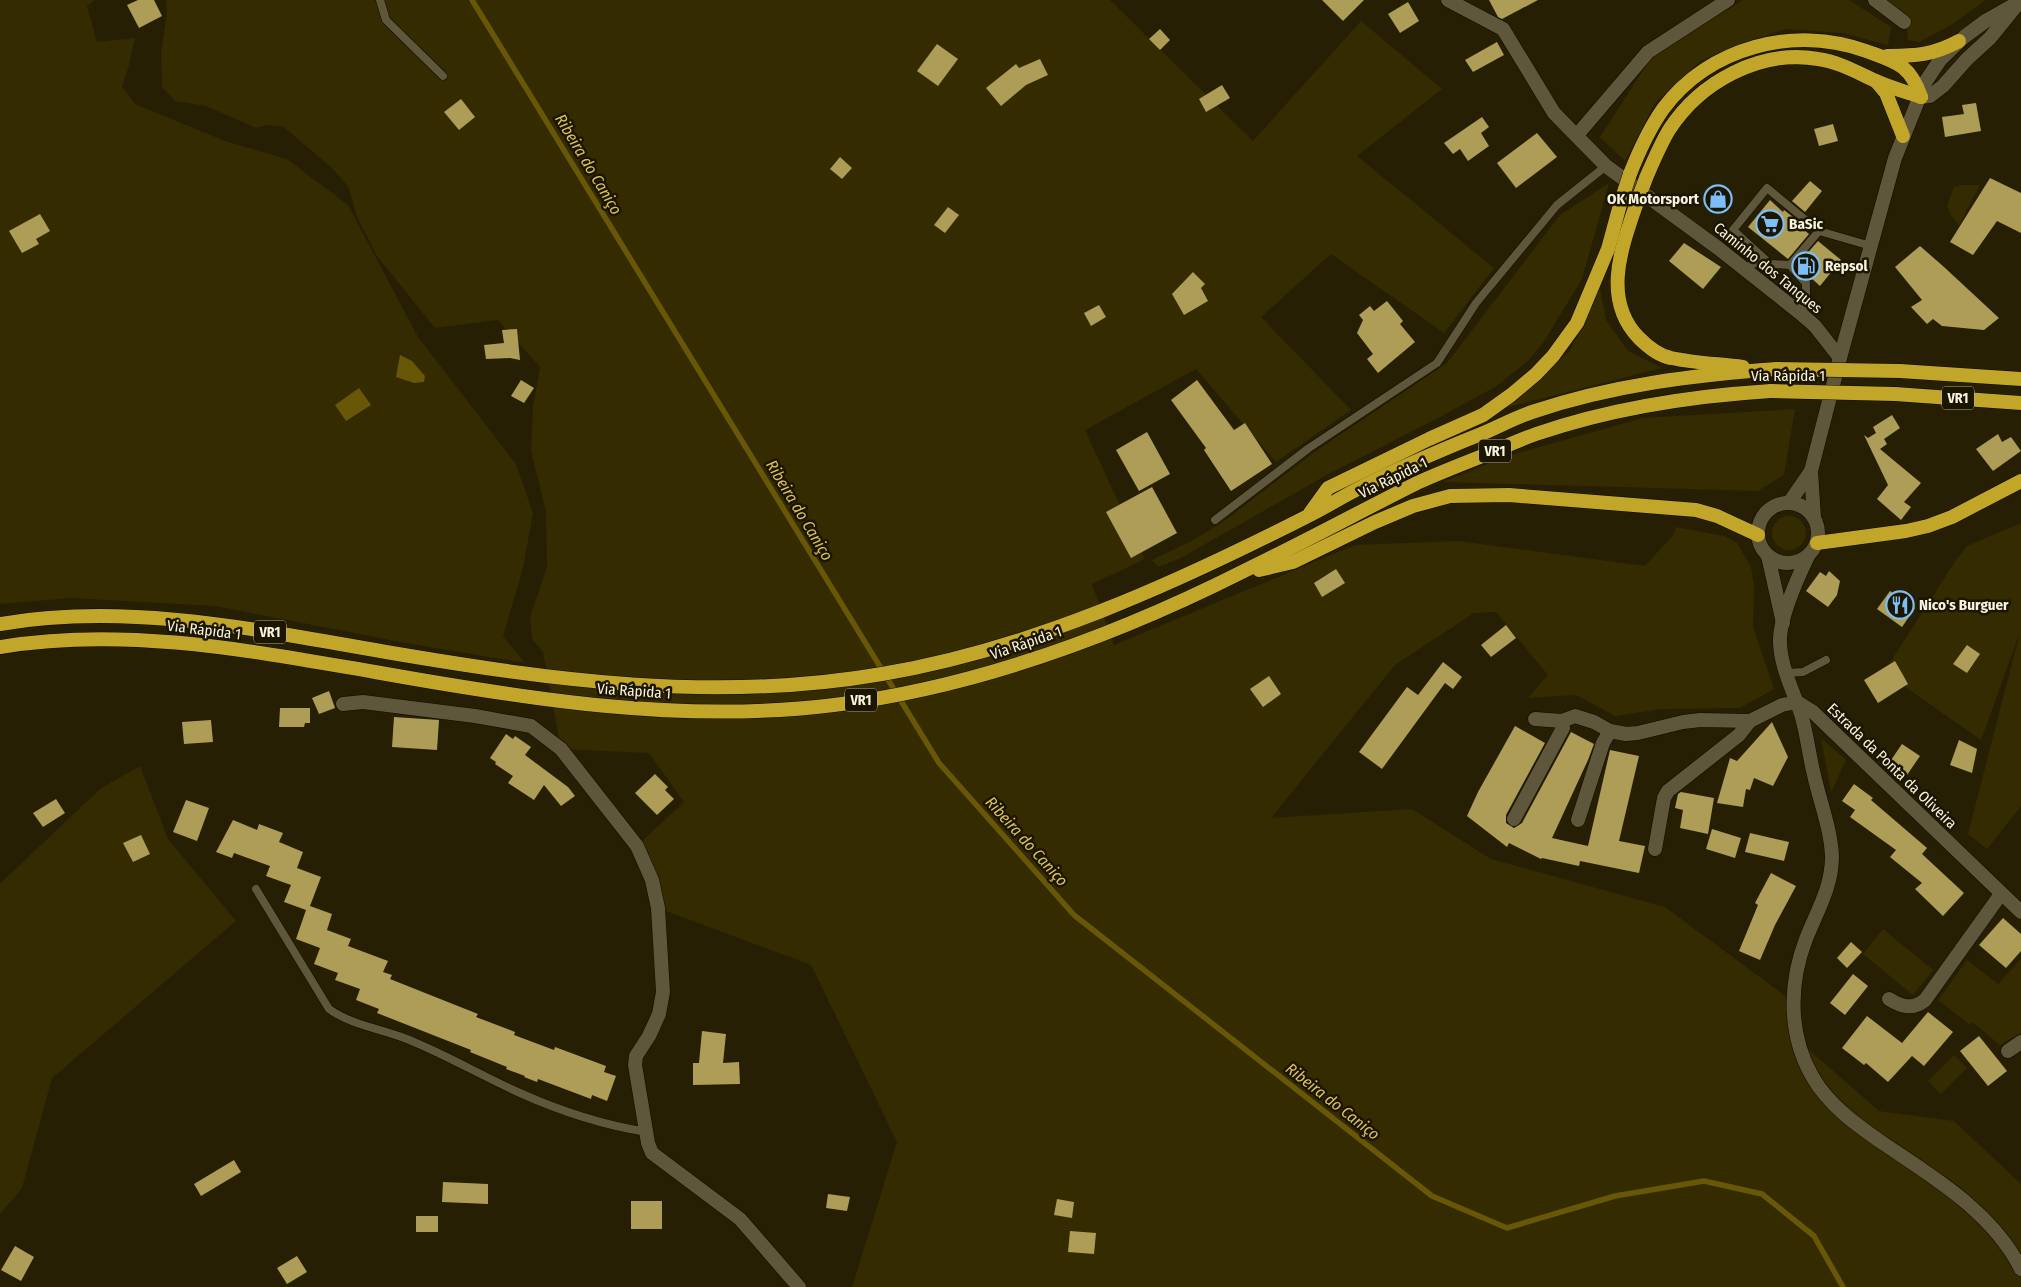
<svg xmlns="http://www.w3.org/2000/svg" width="2021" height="1287" viewBox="0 0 2021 1287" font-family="'Fira Sans Condensed',sans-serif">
<rect width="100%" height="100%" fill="#261f04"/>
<g fill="#352b00">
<path d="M0,0H95L87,6L97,42L135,38L128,69L122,86L135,104L225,141L287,159L348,205L418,337L516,464L533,513L523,568L503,636L525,663L400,642L215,606L71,598L0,604Z"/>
<path d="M166,0H1110L1253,141L1361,21L1442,89L1357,156L1494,268L1444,333L1331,254L1261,317L1351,410L1276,462L1196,369L1085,430L1145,559L1092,584L1114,645L1355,545L1458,541L1645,566L1674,534L1676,527L1724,536L1737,543L1751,567L1754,587L1753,627L1774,689L1740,708L1662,709L1615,716L1576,695L1528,698L1548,675L1496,612L1474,613L1395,665L1271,818L1412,809L1491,859L1665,907L1792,1001L1799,1041L1879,1111L1954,1121L2021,1184V1287H852L897,1142L811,965L658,908L637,846L684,802L649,753L561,749L543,652L532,639L530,617L547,567L546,511L531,451L533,407L540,367L498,320L435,328L377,256L357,217L349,188L334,170L284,127L269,125L256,128L206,106L175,101L162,87L161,53L167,13Z"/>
<path d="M1743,0H1849L1891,27L1888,45L1842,33L1786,29L1742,43L1700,61L1655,103L1625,161L1600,137L1653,55Z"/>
<path d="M1884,0H1985L1953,24L1919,42L1908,40L1906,19Z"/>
<path d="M1609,183L1582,279L1543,343L1526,363L1495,387L1440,417L1325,476L1181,558L1158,567L1152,560L1193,540L1223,522L1316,451L1447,363L1560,215Z"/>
<path d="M1962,185H1980L1959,225L1950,214L1947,205L1954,187Z"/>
<path d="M1600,288L1606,320L1628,351L1662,368L1504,408L1570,351Z"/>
<path d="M1795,409L1784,475L1758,491L1443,482L1507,456L1643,418Z"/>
<circle cx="1789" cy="533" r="17"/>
<path d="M2021,523V806L1987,849L1968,834L2020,632L1981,740L1884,672L1956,560L1967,546Z"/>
<path d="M1821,738L1846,760L1831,792Z"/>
<path d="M140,766L168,839L236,921L52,1078L22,1188L0,1214V884L100,789Z"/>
<path d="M1883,929L1933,970L1913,995L1863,954Z"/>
<path d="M2021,959V1033L2000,1045L1972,1022L1970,1025L1938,1000L1967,960L1998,984Z"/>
<path d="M1954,1055L1967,1068L1941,1094L1928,1081Z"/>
</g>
<g fill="#675706">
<path d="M400,355L412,361L425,376L424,382L414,383L396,377Z"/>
<path d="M359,388L371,405L346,421L335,405Z"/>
</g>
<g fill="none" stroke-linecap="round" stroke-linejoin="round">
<path stroke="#675706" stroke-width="5.5" d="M472,0L939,763L1074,915L1432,1196L1507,1228L1615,1196L1704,1181L1762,1194L1814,1236L1843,1287"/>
</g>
<g fill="#ae9d57">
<path d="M138,0H154L162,16L139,28L127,5Z"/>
<path d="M1322,0H1364L1343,21Z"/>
<path d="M1489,0H1538L1502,19L1498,17Z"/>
<path d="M1408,2L1419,21L1400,33L1388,14Z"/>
<path d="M1160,29L1170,40L1160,50L1149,39Z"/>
<path d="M1497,42L1504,55L1473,72L1465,60Z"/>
<path d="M937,44L958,59L938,86L917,71Z"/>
<path d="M1040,59L1048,75L1026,85L1001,106L986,88L1016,64L1019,68Z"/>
<path d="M1222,85L1230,98L1206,112L1199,99Z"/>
<path d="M461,99L475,117L459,130L444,112Z"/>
<path d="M1976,103L1981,131L1945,137L1942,117L1964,114L1962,105Z"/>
<path d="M1482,117L1489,127L1481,133L1489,146L1468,161L1460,149L1453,154L1444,143Z"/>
<path d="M1833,124L1838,141L1819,146L1814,129Z"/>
<path d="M1537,133L1557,157L1516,188L1497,163Z"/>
<path d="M840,157L852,168L842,179L830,169Z"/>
<path d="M1990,178L2021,193V233L1997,221L1973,255L1950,242Z"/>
<path d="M1810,181L1822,191L1805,212L1792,201Z"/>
<path d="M1770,200L1783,212L1784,210L1797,220L1795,223L1809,234L1788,259L1748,227Z"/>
<path d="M948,207L959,215L945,233L934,225Z"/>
<path d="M40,214L50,231L36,239L39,244L22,253L9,231Z"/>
<path d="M1818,241L1841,260L1820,286L1797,265Z"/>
<path d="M1684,243L1721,267L1703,289L1669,261Z"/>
<path d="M1920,246L1944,267L1999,318L1984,330L1942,326L1933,319L1927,324L1911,307L1922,300L1895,267Z"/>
<path d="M1193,272L1205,284L1201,288L1208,301L1184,315L1172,294Z"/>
<path d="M1387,301L1403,321L1400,324L1415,342L1378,373L1367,359L1373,354L1357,333L1363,320L1359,315L1370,306L1374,311Z"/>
<path d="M1099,305L1106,317L1091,326L1084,313Z"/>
<path d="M517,329L520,360L510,358L486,359L484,345L504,343L502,330Z"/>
<path d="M521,380L534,388L524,403L511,396Z"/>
<path d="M1197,380L1234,430L1245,423L1272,464L1231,491L1204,450L1206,448L1171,400Z"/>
<path d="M1892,415L1900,428L1884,439L1887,444L1880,449L1921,483L1904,502L1911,507L1901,520L1877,499L1888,485L1864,435L1868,438L1876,433L1873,427Z"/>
<path d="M1147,432L1170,474L1139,491L1116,450Z"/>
<path d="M1998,434L2002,442L2011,437L2021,451L1993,471L1976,449Z"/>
<path d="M1152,487L1177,533L1131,558L1106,512Z"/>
<path d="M1336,569L1345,583L1322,597L1314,583Z"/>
<path d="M1829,571L1840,581L1837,595L1828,607L1806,591L1820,572L1826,576Z"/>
<path d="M1890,591L1915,608L1902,627L1877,609Z"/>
<path d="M1506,625L1516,638L1491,657L1481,645Z"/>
<path d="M1967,645L1980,654L1967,673L1953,664Z"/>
<path d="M1895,661L1908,684L1878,703L1864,680Z"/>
<path d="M1443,662L1462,677L1453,689L1445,683L1382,769L1359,752L1407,687L1418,695Z"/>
<path d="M1269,676L1281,694L1263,707L1250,689Z"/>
<path d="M329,691L335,708L319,714L312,698Z"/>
<path d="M280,708H310V723H305L304,727H279Z"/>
<path d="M394,717L439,720L437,750L392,747Z"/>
<path d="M211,720L213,742L184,744L182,722Z"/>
<path d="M1772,722L1788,757L1773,786L1754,778L1750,790L1746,789L1743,807L1717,803L1730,758L1737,761Z"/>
<path d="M1515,726L1545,743L1506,815V823L1514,828L1522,823L1571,732L1594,744L1588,760L1552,838L1588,846L1610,750L1639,756L1619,841L1645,846L1639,873L1580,861L1579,866L1542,858L1541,859L1509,843L1507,847L1467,816L1478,792Z"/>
<path d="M506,734L513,739L515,736L531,747L525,755L568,787L575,796L561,806L544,785L534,800L508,783L513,776L495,764L496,762L490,758Z"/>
<path d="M1959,740L1977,749L1972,773L1950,765Z"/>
<path d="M1902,744L1920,756L1907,775L1889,763Z"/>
<path d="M655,774L668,787L665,790L674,799L657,815L635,793Z"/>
<path d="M1854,784L1873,798L1871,800L1927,848L1922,854L1964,893L1943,916L1915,889L1922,883L1890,857L1896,850L1850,817L1855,810L1842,801Z"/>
<path d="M1681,792L1714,798L1708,834L1680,828L1683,810L1675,808L1678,794Z"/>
<path d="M56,799L65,813L43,827L33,813Z"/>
<path d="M186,800L209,808L197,841L173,832Z"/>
<path d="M233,820L257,830L259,824L283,833L279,842L303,852L297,868L321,877L310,906L332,914L327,930L351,939L348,946L388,961L383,972L392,975L390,979L478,1014L476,1017L515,1032L514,1035L554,1050L555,1047L606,1066L604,1072L616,1076L607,1101L592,1095L591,1099L538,1079L537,1082L524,1077L525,1076L506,1069L507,1067L470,1052L471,1050L377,1013L379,1009L356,1000L360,989L335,980L338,973L314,964L320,948L296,939L306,910L284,902L291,885L266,876L270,866L234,853L232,858L216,852Z"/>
<path d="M1712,829L1741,838L1735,858L1706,849Z"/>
<path d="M1750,833L1789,842L1784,861L1745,852Z"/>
<path d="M141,835L150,854L133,862L123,843Z"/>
<path d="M1771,873L1796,886L1775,925L1760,960L1739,951L1758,905L1755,903Z"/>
<path d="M2003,918L2021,934V951L2006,968L1979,945Z"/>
<path d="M1851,942L1862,952L1847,968L1837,958Z"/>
<path d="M1853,974L1868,986L1845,1015L1830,1003Z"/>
<path d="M1928,1012L1953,1032L1924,1066L1912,1056L1888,1082L1866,1063L1864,1065L1842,1048L1867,1016L1902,1043Z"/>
<path d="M702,1031L726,1034L723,1063L739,1062L740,1084L693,1085V1063H699Z"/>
<path d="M1979,1036L2007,1071L1988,1086L1960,1051Z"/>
<path d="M234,1160L241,1172L201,1196L194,1184Z"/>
<path d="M443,1182L488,1184V1204L442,1202Z"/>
<path d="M828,1194L850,1197L847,1211L826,1208Z"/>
<path d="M1057,1199L1074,1202L1072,1218L1054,1215Z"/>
<rect x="631" y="1201" width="31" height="28"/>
<rect x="416" y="1216" width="22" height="16"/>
<path d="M1070,1231L1096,1233L1094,1254L1068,1252Z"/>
<path d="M15,1246L34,1257L21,1281L1,1270Z"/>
<path d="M297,1256L307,1272L287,1284L277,1268Z"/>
</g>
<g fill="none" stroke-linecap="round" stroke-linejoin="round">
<g stroke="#0f0900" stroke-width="9">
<g id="service">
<path d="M380,0L386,20L443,76"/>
<path d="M1769,263L1733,230L1767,188L1819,231"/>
<path d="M1746,269L1754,263L1790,265"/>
<path d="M1800,313L1806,306V283L1790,265L1819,231L1871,246"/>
<path d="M1215,520L1309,448L1437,363L1476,303L1557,205L1606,166"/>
<path d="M1787,673L1803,672L1826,660"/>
<path d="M256,889L329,1009C354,1027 386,1029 414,1042C450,1057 484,1077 520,1093C560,1111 603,1125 647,1132"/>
</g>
</g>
<g stroke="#0f0900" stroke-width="15">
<g id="minor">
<path d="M1448,0L1503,29L1554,113L1606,166L1718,248L1800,313L1815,326L1840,358"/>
<path d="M1875,0L1904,22"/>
<path d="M1577,135L1648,52L1728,0"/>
<path d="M343,704L363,702L475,716L531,726L561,749L637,846L652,880L658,908L663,992L659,1014L649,1036L636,1056L635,1065L648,1143L652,1153L740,1219L799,1287"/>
<path d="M1535,719L1562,721L1575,716L1594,722L1610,731L1626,734L1638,733L1683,722L1700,720L1750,721"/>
<path d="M1514,819L1563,728L1562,721"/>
<path d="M1578,820L1603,743L1610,731"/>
<path d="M1655,849L1664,798L1668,791L1739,735L1750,721L1782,705L1797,702"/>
<path d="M1889,999C1902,1007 1913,1010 1925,1000L2001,894"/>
<path d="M2008,1051L2021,1042"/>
</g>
</g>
<g stroke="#0f0900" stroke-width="15">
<g id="tertiary">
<path d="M1921,97L1930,96L1943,86L1967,59L1990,38L2016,6"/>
<circle cx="1788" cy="533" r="30"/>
<path d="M1789,503L1811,471"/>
<path d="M1814,518L1811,471L1840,358L1895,158L1926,81L1940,60L1964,37L1987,20L2021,1"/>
<path d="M1768,556L1783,623"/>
<path d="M1808,556C1798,577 1781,614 1780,638C1779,664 1793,690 1801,714C1807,734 1809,755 1814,775C1820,802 1831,829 1832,857C1832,887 1817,911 1806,939C1789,983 1788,1034 1812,1076C1828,1105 1858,1126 1884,1144C1935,1178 1993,1213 2021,1269"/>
<path d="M1797,702L1813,712L2021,912"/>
</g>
</g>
<g stroke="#0f0900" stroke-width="15">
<g id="trunk">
<path d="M1887,56C1916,56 1933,55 1959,41"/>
<path d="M1876,81L1886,93L1903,136"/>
<path d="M1630,174C1639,151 1649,129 1663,109C1709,47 1794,25 1866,51C1896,62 1910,64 1921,97"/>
<path d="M1646,178C1653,162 1660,145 1669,130C1700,82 1760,49 1818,59C1840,62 1858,73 1878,82C1892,88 1906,92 1921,97"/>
<path d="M1636,205C1621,249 1602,300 1639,338C1647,346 1660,356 1671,358C1695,363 1720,364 1743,367"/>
<path d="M1900,371L2021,379"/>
<path d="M1895,394L2021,403"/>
<path d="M1310,513L1328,488L1429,439L1483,415L1511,395L1536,374L1553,356L1577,323L1608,249L1621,201"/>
<path d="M1817,543L1906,531L1928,526L1952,517L2021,481"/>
<path d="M1259,570L1293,562L1375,522L1413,506L1450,496L1509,495L1696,510L1717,516L1758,535"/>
<path d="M0,624C128,602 259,630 386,652C551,680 714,703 882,674C1031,649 1172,585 1306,517C1325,508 1343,496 1362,487C1401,467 1441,450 1481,434C1498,427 1514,418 1532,412C1612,385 1694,375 1777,369"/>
<path d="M0,647C125,626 252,651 375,672C526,699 681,724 834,705C977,687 1115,636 1244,571C1302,543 1359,512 1417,483C1439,473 1462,464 1485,455C1502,448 1519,440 1536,434C1612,408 1691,396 1771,391"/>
</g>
</g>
<use href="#service" stroke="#5e573b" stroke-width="8"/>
<use href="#minor" stroke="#5e573b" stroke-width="14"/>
<use href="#tertiary" stroke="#5e573b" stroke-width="14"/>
<use href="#trunk" stroke="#c1a62a" stroke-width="14"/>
<g stroke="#0f0900" stroke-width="15" stroke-linecap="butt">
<g id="trunk-bridge">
<path d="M1621,201L1630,174"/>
<path d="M1636,205L1646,178"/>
<path d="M1777,369L1900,371"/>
<path d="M1771,391L1895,394"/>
</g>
</g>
<use href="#trunk-bridge" stroke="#c1a62a" stroke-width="14"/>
</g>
<defs>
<g id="shop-ring" transform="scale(1.4375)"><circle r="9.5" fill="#1c1600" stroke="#7bbef8" stroke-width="1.5"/><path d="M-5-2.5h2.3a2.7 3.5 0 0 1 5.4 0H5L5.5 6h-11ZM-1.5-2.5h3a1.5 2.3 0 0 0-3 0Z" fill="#7bbef8"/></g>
<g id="supermarket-ring" transform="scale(1.4375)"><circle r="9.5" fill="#1c1600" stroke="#7bbef8" stroke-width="1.5"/><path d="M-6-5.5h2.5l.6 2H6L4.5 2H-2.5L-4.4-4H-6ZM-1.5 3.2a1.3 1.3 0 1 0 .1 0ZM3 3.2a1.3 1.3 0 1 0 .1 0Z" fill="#7bbef8"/></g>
<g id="fuel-ring" transform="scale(1.4375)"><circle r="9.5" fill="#1c1600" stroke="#7bbef8" stroke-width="1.5"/><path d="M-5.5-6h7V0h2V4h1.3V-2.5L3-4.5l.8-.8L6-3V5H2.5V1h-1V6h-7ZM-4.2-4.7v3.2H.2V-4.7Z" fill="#7bbef8"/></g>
<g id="restaurant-ring" transform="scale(1.4375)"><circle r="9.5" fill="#1c1600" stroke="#7bbef8" stroke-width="1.5"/><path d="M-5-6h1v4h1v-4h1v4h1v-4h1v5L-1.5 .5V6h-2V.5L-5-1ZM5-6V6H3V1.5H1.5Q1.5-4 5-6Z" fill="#7bbef8"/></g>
</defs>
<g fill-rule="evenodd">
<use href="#shop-ring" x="1718" y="199"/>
<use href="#supermarket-ring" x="1770" y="224"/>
<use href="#fuel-ring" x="1806" y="266"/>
<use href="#restaurant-ring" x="1900" y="605"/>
</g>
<g text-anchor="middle" stroke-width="5" stroke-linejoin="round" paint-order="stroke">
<g fill="#1c1600" stroke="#b5b19f" stroke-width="1">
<rect x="1942" y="386.5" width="32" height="23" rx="4"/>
<rect x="1479" y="439.5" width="32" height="23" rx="4"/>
<rect x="254" y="620.5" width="32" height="23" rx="4"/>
<rect x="845" y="688.5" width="32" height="23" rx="4"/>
</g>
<g font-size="14" font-weight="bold" fill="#f7f3e3">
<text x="1958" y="403">VR1</text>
<text x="1495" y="456">VR1</text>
<text x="270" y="637">VR1</text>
<text x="861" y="705">VR1</text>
</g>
<g font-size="15" font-weight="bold" fill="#f7f3e3" stroke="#1c1600" text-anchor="start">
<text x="1699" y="204" text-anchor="end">OK Motorsport</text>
<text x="1789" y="229">BaSic</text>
<text x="1825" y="271">Repsol</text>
<text x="1919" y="610">Nico's Burguer</text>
</g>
<g font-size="15" fill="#f7f3e3" stroke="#1c1600">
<text transform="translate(1768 268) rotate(39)" y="5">Caminho dos Tanques</text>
<text x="1788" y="381">Via Rápida 1</text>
<text transform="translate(1393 478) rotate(-26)" y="5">Via Rápida 1</text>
<text transform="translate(204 630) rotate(7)" y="5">Via Rápida 1</text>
<text transform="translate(1026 643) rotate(-19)" y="5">Via Rápida 1</text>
<text transform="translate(634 691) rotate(4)" y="5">Via Rápida 1</text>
<text transform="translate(1892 766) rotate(44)" y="5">Estrada da Ponta da Oliveira</text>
</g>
<g font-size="16" font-style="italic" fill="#dbc360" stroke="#1c1600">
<text transform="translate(589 164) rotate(59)" y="6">Ribeira do Caniço</text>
<text transform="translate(800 510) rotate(59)" y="6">Ribeira do Caniço</text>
<text transform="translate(1027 841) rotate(48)" y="6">Ribeira do Caniço</text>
<text transform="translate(1333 1101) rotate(38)" y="6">Ribeira do Caniço</text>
</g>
</g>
</svg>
